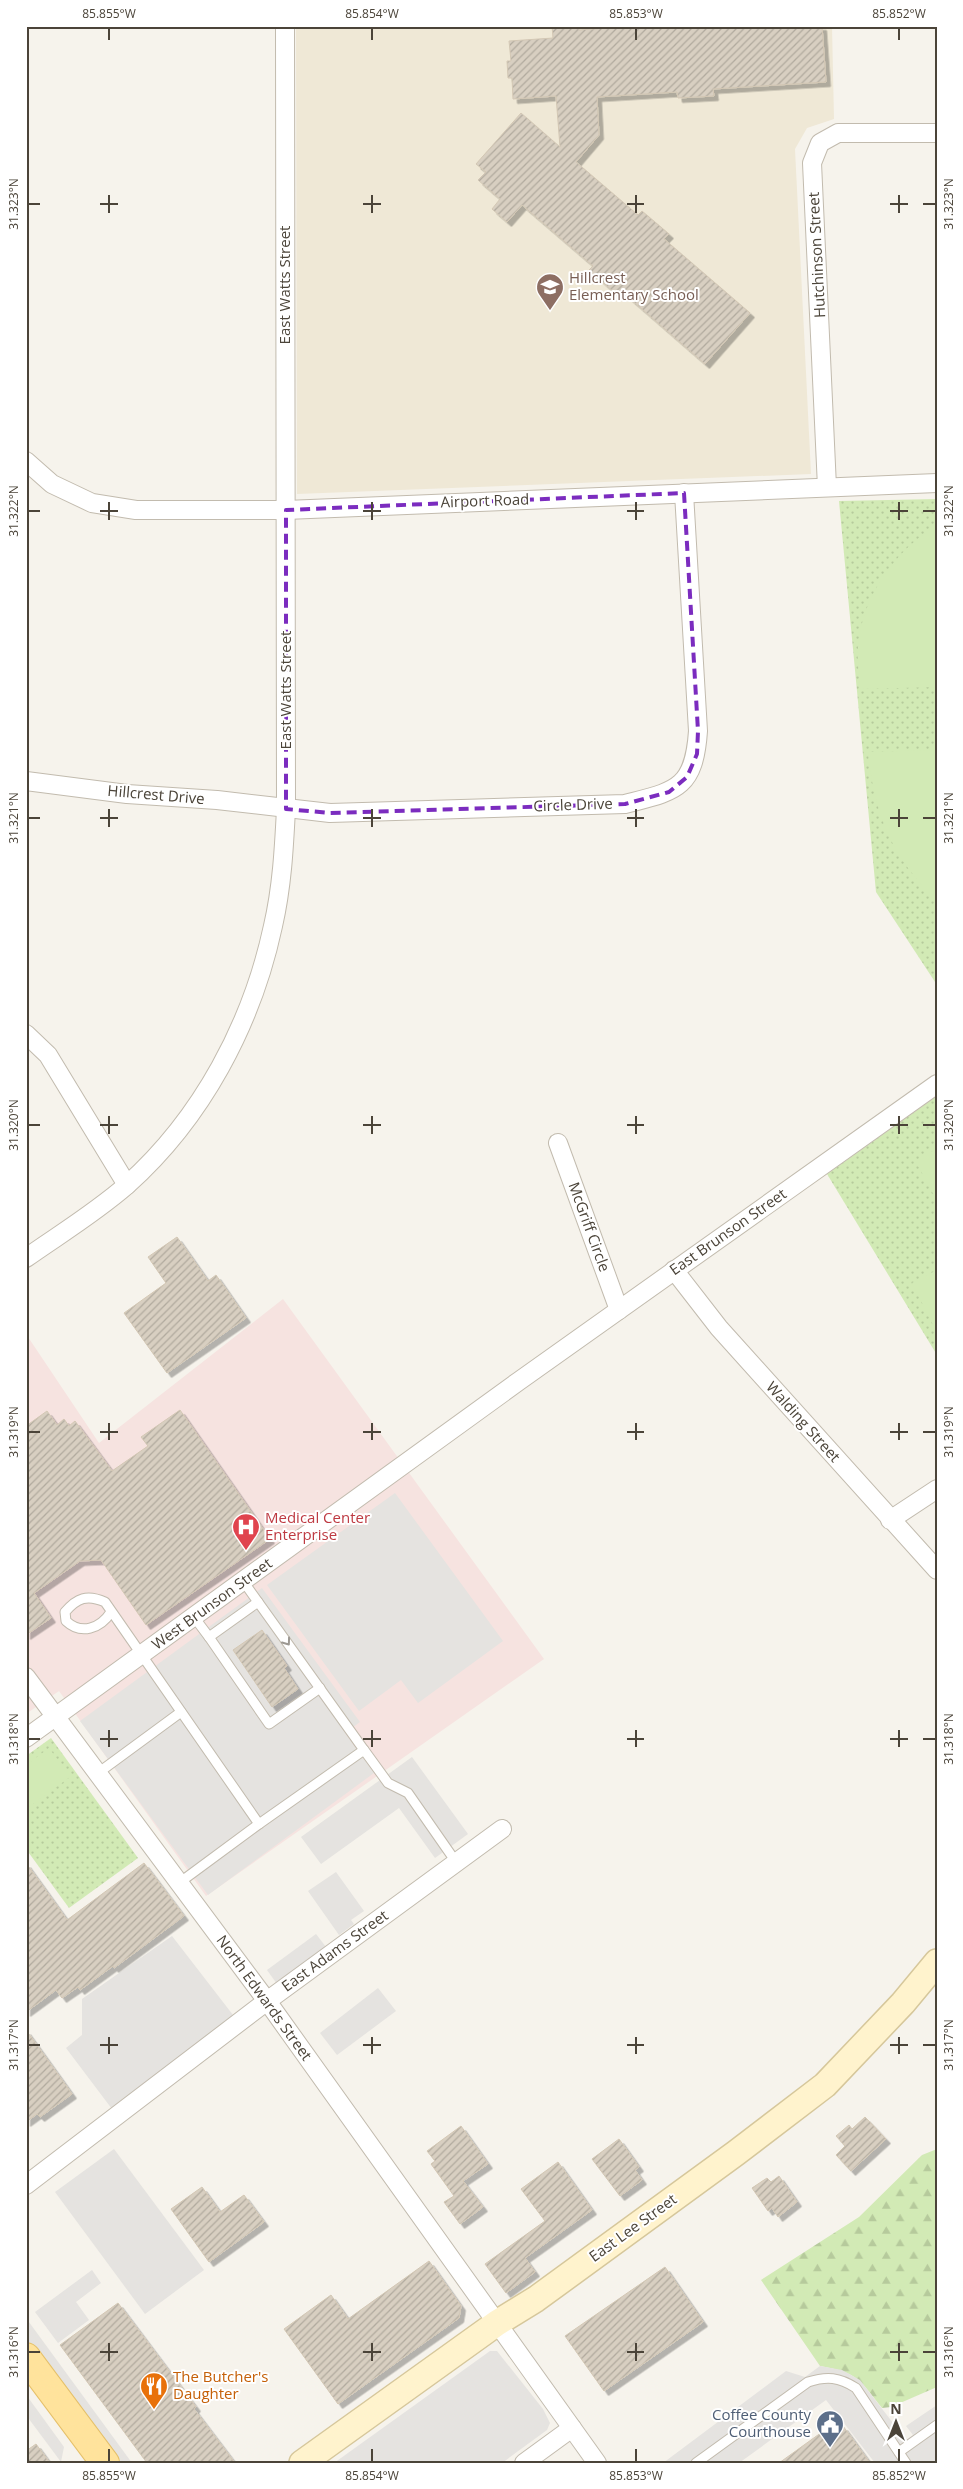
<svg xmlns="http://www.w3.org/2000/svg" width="963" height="2489" viewBox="0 0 963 2489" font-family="'Open Sans',sans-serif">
<defs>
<pattern id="grass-dots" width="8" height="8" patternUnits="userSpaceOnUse" patternTransform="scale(1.25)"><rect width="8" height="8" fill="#d2eab5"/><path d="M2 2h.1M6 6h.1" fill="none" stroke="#b6ca9c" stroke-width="1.8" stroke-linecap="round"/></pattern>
<pattern id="forest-firs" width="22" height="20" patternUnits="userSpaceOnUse" patternTransform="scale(1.25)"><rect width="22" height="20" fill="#d2eab5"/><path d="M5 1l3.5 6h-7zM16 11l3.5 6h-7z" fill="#b6ca9c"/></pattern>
<pattern id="building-hatch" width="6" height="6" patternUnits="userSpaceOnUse" patternTransform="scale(1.25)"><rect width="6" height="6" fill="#d8cfc1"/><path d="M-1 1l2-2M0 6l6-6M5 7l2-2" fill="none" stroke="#b1aa9e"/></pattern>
<filter id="shadow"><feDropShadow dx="4.5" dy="4.5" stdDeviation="0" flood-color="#0004"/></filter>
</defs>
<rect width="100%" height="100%" fill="#f6f3ec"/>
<path fill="#efe8d6" d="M296,26H832L834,119L807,128L795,149L811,474L297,494Z"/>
<path fill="#f6e3e0" d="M283,1299L544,1659L206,1896L59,1691L26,1714V1334L99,1443Z"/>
<g fill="url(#grass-dots)">
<path d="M937,499V985L876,892L839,501Z"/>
<path d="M937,1096V1355L827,1174Z"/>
<path d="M51,1738L138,1858L69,1908L26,1849V1756Z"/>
</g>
<path fill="url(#forest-firs)" d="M937,2149V2387L891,2407L882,2408C860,2380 857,2372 820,2366L761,2280L859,2217L922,2155Z"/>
<g fill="#d2eab5">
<path d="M937,525V687L860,689C859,675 857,661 858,647C862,596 895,551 937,525Z"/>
<path d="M937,750V900C891,858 874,812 868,752Z"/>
<path d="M937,1148V1201L916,1162Z"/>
<path d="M937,1270V1333L912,1283Z"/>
<path d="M49,1748L70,1777L26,1809V1765Z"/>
</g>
<g fill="#e5e3e0" fill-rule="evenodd">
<path d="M395,1493L503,1641L418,1703L401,1680L359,1711L267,1585Z"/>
<path d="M262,1588L360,1722L345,1733L374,1773L208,1895L80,1721ZM262,1630L287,1665L284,1668L298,1689L272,1706L233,1650Z"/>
<path d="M412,1757L468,1834L435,1858L399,1808L321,1864L301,1837Z"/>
<path d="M336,1872L364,1911L351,1920L354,1924L339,1935L308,1891Z"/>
<path d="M316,1934L326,1947L277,1984L267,1970Z"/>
<path d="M172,1936L233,2015L112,2109L66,2048L82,2035V1999Z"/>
<path d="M378,1988L396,2011L337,2055L320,2033Z"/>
<path d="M114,2149L204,2270L145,2314L55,2192Z"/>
<path d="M92,2270L101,2283L76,2302L89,2320L58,2343L35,2312Z"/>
<path d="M26,2318L132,2463H117L26,2338Z"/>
<path d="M490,2351H497L543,2409L550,2423L547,2430L502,2463H334Z"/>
<path d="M820,2366L842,2370L860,2380L906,2440L913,2435L906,2426L937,2405V2463H875L826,2400L739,2463H663L786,2371L805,2377Z"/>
<path d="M27,2396L64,2447L61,2462L26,2415Z"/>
</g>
<g fill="url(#building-hatch)" stroke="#d3c7b4" filter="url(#shadow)">
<path d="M552,26H579V30L635,26H822L826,82L713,89L714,96L678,98L677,92L597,97L599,135L576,162L638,215L642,211L669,234L664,239L750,313L705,364L620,290L616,294L589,270L593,266L522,205L507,222L492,209L500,199L478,180L486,172L476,164L521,113L560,147L556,96L513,99L512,78H508L507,61H511L509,41L553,38Z"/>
<path d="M177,1237L208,1281L216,1275L246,1318L167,1373L124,1313L166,1283L148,1257Z"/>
<path d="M180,1410L270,1539L146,1625L101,1560L80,1561L34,1593L51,1618L26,1635V1426L47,1411L57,1425L64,1419L69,1426L75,1421L112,1471L148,1446L141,1437Z"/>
<path d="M262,1630L287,1666L284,1668L298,1689L272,1707L233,1650Z"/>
<path d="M26,1863L67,1920L144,1863L184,1916L114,1968L113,1966L80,1990L78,1987L62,1998L56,1990L26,2012Z"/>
<path d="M26,2030L72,2094L40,2117L37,2114L26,2122Z"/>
<path d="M865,2117L886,2139L851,2171L836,2155L845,2146L836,2136L849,2125L852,2129Z"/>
<path d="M461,2126L488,2164L463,2181L483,2207L460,2224L444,2202L454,2196L431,2164L435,2161L427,2151Z"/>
<path d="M619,2139L639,2167L635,2170L642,2180L620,2196L592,2159Z"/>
<path d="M558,2162L592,2210L525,2258L535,2272L506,2293L485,2264L545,2221L521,2189Z"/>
<path d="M779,2176L797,2202L778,2217L772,2208L768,2211L752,2188L767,2178L771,2182Z"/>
<path d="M202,2187L220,2212L244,2195L264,2222L209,2262L171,2209Z"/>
<path d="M429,2261L461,2306L459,2318L338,2404L284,2329L331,2295L348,2319Z"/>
<path d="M665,2267L703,2322L604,2391L565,2336Z"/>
<path d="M118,2303L196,2407L194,2409L235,2463H147L60,2345Z"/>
<path d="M843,2426L870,2463H779L829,2427L833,2433Z"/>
<path d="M36,2444L50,2463H26V2451Z"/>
</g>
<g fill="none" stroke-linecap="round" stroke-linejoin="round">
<g stroke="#c2bbae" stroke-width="11">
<g id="service">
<path d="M243,1581L364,1750"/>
<path d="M111,1612C100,1629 81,1635 66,1621L65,1612C77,1598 87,1594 105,1602L259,1824L179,1883"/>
<path d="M194,1617L209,1637L258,1602"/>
<path d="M209,1637L269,1724L320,1688"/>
<path d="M98,1773L181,1712"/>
<path d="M259,1824L364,1750L388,1783L408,1793L456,1862"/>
<path d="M899,2452L937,2425"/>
<path d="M696,2463L808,2382C827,2376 839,2377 856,2388L906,2463"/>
</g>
</g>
<g stroke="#c2bbae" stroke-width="20">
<g id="minor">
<path d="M26,461L52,484L92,503L136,510H286L937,483"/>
<path d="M827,487L812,163L820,143L838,133H937"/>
<path d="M26,781L127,794L217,800L330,813L625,804C675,791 694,790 698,731L684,493"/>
<path d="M26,1034L48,1055L127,1185"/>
<path d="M558,1143L619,1310"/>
<path d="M26,1258C60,1234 95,1213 127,1185C202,1118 252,1024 273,926C282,887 284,848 286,809L285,26"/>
<path d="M674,1270L719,1328L937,1570"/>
<path d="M890,1520L937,1489"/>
<path d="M26,1677L267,2001L597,2463"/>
<path d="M26,1738L519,1381L937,1084"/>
<path d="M26,2185L267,2001L502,1829"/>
<path d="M524,2463L572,2428"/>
</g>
</g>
<g stroke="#d6c79b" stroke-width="28">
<path id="secondary" d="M302,2463L497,2323L536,2299L736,2153L825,2085L903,2003L937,1962"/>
</g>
<g stroke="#e6c16a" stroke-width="30">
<path id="primary" d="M26,2357L105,2463"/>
</g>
<use href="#service" stroke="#fff" stroke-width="9"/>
<use href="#minor" stroke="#fff" stroke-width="18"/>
<use href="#secondary" stroke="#fff3cd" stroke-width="25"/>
<use href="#primary" stroke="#ffe39c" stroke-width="28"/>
</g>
<defs><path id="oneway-chevron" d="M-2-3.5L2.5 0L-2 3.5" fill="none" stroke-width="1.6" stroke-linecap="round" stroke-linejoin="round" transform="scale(1.25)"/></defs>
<use stroke="#9c9892" href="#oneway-chevron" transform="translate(287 1642) rotate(54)"/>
<path fill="none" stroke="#7b2cbf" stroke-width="4" stroke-dasharray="10 6" stroke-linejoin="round" d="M684,493L698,731L697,754L687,777L669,792L625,804L330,813L286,809V510Z"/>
<path fill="none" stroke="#4b4439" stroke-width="2" d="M109,28V40M372,28V40M636,28V40M899,28V40M109,195V213M372,195V213M636,195V213M899,195V213M28,204H40M100,204H118M363,204H381M627,204H644M890,204H908M923,204H936M109,502V520M372,502V520M636,502V520M899,502V520M28,511H40M100,511H118M363,511H381M627,511H644M890,511H908M923,511H936M109,809V827M372,809V827M636,809V827M899,809V827M28,818H40M100,818H118M363,818H381M627,818H644M890,818H908M923,818H936M109,1116V1134M372,1116V1134M636,1116V1134M899,1116V1134M28,1125H40M100,1125H118M363,1125H381M627,1125H644M890,1125H908M923,1125H936M109,1423V1440M372,1423V1440M636,1423V1440M899,1423V1440M28,1432H40M100,1432H118M363,1432H381M627,1432H644M890,1432H908M923,1432H936M109,1730V1747M372,1730V1747M636,1730V1747M899,1730V1747M28,1739H40M100,1739H118M363,1739H381M627,1739H644M890,1739H908M923,1739H936M109,2037V2054M372,2037V2054M636,2037V2054M899,2037V2054M28,2045H40M100,2045H118M363,2045H381M627,2045H644M890,2045H908M923,2045H936M109,2343V2361M372,2343V2361M636,2343V2361M899,2343V2361M28,2352H40M100,2352H118M363,2352H381M627,2352H644M890,2352H908M923,2352H936M109,2449V2462M372,2449V2462M636,2449V2462M899,2449V2462"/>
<defs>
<g id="school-pin" transform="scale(1.4375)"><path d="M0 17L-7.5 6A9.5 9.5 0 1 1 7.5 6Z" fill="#8d6e63" stroke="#fff"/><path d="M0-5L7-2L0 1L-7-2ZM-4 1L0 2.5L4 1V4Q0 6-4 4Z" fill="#fff"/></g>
<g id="hospital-pin" transform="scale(1.4375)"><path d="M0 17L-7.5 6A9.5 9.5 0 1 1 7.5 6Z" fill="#e0444e" stroke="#fff"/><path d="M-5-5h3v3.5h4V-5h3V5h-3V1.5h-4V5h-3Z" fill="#fff"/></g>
<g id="restaurant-pin" transform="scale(1.4375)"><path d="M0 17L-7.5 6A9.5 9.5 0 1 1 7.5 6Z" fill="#e8710a" stroke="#fff"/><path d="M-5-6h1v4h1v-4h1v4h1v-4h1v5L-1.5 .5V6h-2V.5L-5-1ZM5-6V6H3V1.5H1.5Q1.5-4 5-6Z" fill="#fff"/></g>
<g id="civic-pin" transform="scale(1.4375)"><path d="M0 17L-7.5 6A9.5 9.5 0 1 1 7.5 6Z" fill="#5c6f8a" stroke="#fff"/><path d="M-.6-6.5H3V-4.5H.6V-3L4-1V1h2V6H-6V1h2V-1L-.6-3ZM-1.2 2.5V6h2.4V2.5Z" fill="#fff"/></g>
</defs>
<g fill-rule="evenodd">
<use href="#school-pin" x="550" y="287"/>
<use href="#hospital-pin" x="246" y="1527"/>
<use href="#restaurant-pin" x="154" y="2386"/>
<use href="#civic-pin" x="830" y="2424"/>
</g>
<g text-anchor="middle" stroke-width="4" stroke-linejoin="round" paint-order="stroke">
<g font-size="15" fill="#4b4439" stroke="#fff">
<text transform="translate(817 255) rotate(-93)" y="5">Hutchinson Street</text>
<text transform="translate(285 285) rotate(-90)" y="5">East Watts Street</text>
<text transform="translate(485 501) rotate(-2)" y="5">Airport Road</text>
<text transform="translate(286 690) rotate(-90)" y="5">East Watts Street</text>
<text transform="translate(156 795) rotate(5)" y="5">Hillcrest Drive</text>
<text transform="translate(573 805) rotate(-2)" y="5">Circle Drive</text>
<text transform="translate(589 1227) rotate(70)" y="5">McGriff Circle</text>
<text transform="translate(728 1232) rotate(-35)" y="5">East Brunson Street</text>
<text transform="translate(803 1422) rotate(48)" y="5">Walding Street</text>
<text transform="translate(212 1604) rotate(-36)" y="5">West Brunson Street</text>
<text transform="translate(335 1951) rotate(-36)" y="5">East Adams Street</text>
<text transform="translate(264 1998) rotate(54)" y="5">North Edwards Street</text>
<text transform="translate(633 2228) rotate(-36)" y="5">East Lee Street</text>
</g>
<g font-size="15" fill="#785e54" stroke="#fff" text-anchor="start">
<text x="569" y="283">Hillcrest<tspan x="569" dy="17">Elementary School</tspan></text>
</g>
<g font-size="15" fill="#be3a42" stroke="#fff" text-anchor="start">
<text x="265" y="1523">Medical Center<tspan x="265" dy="17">Enterprise</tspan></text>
</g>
<g font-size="15" fill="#c56008" stroke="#fff" text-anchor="start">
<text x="173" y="2382">The Butcher's<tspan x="173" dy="17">Daughter</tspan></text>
</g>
<g font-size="15" fill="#4e5e75" stroke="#fff" text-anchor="end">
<text x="811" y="2420">Coffee County<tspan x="811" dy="17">Courthouse</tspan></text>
</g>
</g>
<rect width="963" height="2489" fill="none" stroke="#ffffff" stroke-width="55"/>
<g transform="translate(896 2422)" stroke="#ffffff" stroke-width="4" paint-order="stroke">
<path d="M0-4L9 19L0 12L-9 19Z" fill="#4b4439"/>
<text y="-8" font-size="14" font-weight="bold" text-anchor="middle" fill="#4b4439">N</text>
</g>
<rect x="28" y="28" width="908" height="2434" fill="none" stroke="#4b4439" stroke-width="2"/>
<g font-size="12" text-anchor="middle" fill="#4b4439">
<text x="109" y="18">85.855°W</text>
<text x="372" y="18">85.854°W</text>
<text x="636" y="18">85.853°W</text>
<text x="899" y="18">85.852°W</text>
<text transform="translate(14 204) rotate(-90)" y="4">31.323°N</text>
<text transform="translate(949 204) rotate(-90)" y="4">31.323°N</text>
<text transform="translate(14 511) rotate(-90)" y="4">31.322°N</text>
<text transform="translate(949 511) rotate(-90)" y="4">31.322°N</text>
<text transform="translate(14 818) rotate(-90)" y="4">31.321°N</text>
<text transform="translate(949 818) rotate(-90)" y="4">31.321°N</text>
<text transform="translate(14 1125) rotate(-90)" y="4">31.320°N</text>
<text transform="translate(949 1125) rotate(-90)" y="4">31.320°N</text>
<text transform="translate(14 1432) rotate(-90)" y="4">31.319°N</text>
<text transform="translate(949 1432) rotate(-90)" y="4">31.319°N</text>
<text transform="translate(14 1739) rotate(-90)" y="4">31.318°N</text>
<text transform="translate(949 1739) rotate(-90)" y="4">31.318°N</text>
<text transform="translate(14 2045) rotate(-90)" y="4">31.317°N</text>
<text transform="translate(949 2045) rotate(-90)" y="4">31.317°N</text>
<text transform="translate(14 2352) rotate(-90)" y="4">31.316°N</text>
<text transform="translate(949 2352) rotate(-90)" y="4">31.316°N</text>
<text x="109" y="2480">85.855°W</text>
<text x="372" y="2480">85.854°W</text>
<text x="636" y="2480">85.853°W</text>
<text x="899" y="2480">85.852°W</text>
</g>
</svg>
